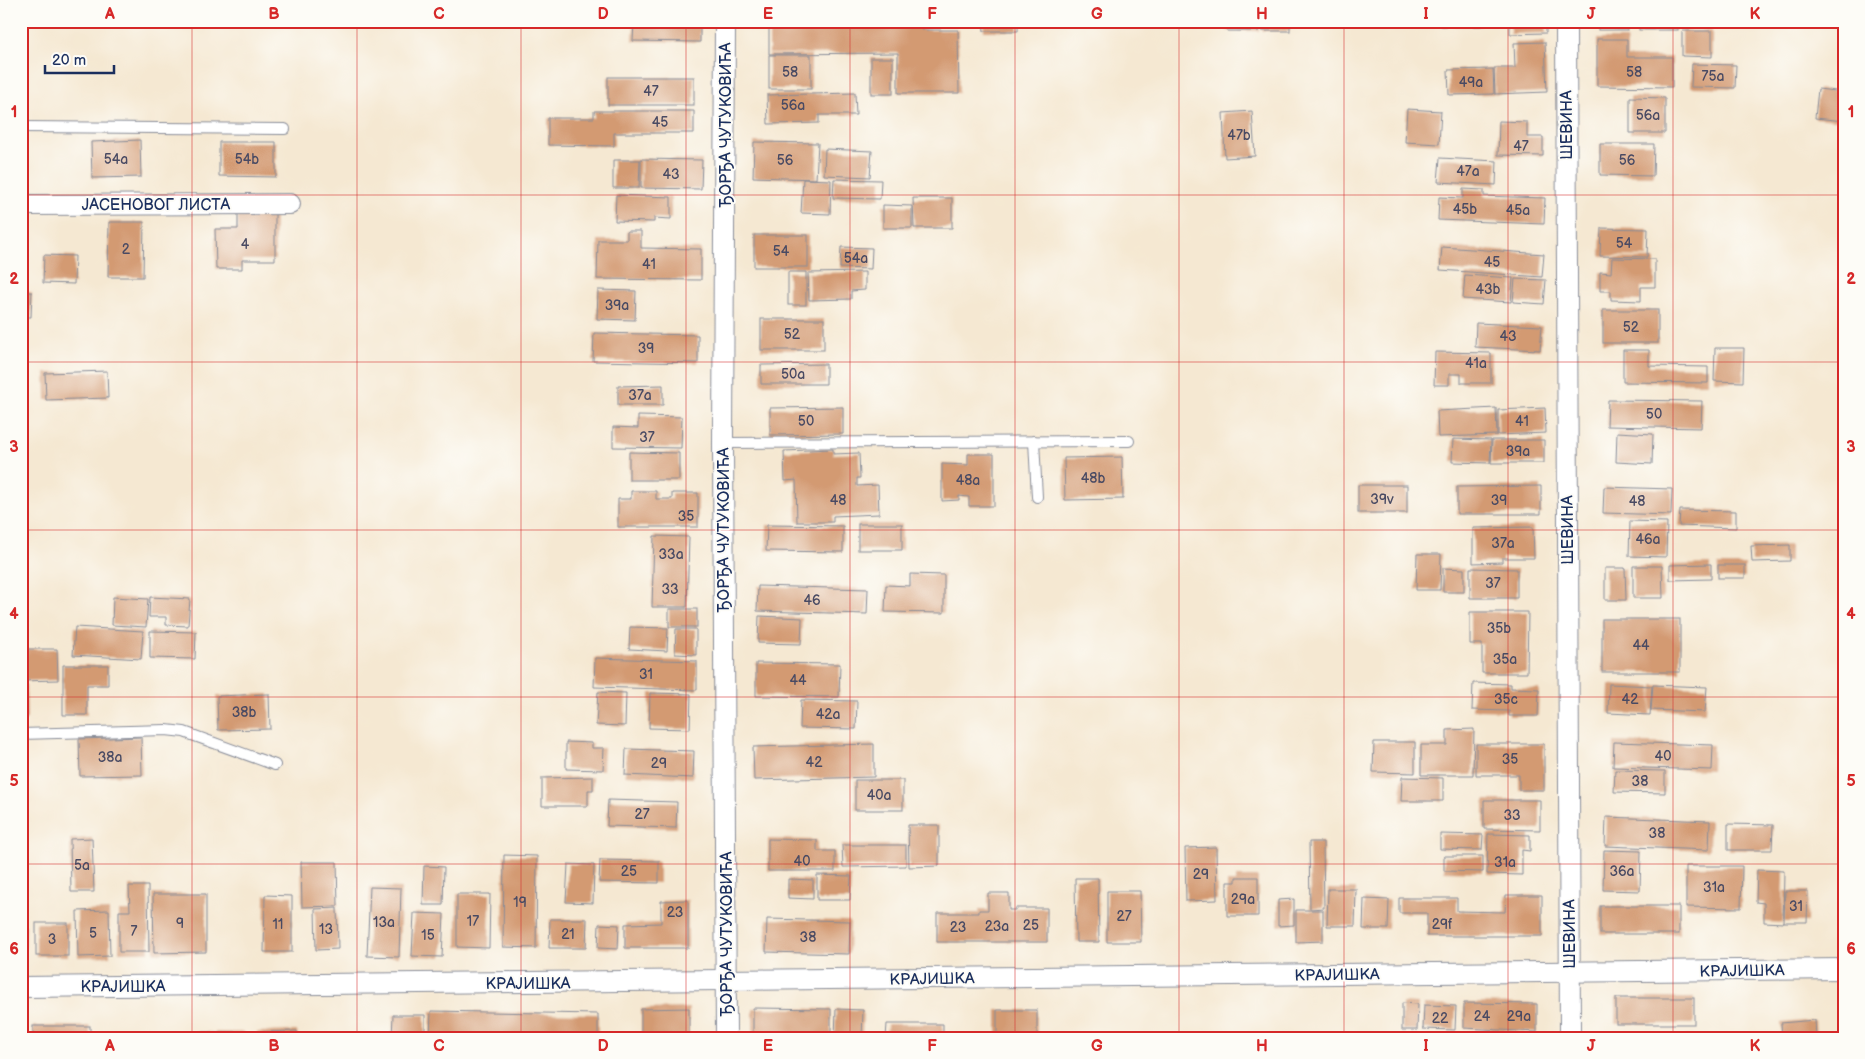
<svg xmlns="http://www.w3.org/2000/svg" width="1865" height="1059" viewBox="0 0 1865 1059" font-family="'Balsamiq Sans',sans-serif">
<rect width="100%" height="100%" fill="#fdfcf7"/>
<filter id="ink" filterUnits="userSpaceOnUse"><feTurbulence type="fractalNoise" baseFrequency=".02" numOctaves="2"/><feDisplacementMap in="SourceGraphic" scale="10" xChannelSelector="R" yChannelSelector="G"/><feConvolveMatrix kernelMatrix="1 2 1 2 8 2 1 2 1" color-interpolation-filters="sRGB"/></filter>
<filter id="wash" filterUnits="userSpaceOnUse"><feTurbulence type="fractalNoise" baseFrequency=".0096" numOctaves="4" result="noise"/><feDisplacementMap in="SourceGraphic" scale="20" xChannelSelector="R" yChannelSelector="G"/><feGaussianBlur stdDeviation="1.12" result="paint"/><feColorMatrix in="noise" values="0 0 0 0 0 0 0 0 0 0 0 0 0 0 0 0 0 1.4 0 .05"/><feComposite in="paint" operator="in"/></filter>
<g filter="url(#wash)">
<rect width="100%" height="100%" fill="#f5e8d2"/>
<g id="blocks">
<g fill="#d39a72">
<path d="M634,21H700V42L633,41Z"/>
<path d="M769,21H913L922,22V30H958L959,93H898V53L769,54Z"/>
<path d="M983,21H1018V31H984Z"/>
<path d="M1227,21H1258L1259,31H1227Z"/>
<rect x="1262" y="21" width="28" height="10"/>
<rect x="1442" y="21" width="39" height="5"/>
<path d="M1510,21H1546V33L1510,34Z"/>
<rect x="1598" y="21" width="29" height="9"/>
<rect x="1639" y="21" width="39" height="9"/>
<path d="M1682,31H1712V57L1682,56Z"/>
<path d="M1597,39H1627V57H1672V87L1597,86Z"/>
<path d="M1545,42L1547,92L1495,94L1494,68H1515L1514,43Z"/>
<rect x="769" y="55" width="42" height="34"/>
<rect x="871" y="58" width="22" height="36"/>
<path d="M1692,64L1736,65L1735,88L1691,87Z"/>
<path d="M1493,69L1494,94L1449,95L1448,70Z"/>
<rect x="608" y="77" width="86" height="28"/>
<path d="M1818,89L1844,92V121L1815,118Z"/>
<path d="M855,93L856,115H819V123L768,124L767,95Z"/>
<path d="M1630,97L1665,98V133H1630Z"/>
<path d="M1407,109L1441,111L1439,144L1405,142Z"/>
<path d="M594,111H694V133H614V146L548,145V118H594Z"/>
<path d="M1252,111L1255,156L1225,158L1223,113Z"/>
<path d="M1499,121L1527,122V137H1543V156L1498,155Z"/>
<path d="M140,140L141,177L92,178L91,142Z"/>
<path d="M219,142H276V177L219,176Z"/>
<path d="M754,142L818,143L816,179L753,177Z"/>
<path d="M1600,144H1654L1653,176L1600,175Z"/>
<path d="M825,149L872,151L870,177L824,175Z"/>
<path d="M1440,158L1497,161L1496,185L1438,182Z"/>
<path d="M641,159L702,160L701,189L641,188Z"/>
<path d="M613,160H640L639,188H613Z"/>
<path d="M803,179L831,180L830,214L801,213Z"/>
<path d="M834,179L881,180L880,199L833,198Z"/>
<path d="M1463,189L1484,190V196L1545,198L1544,224L1438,220L1439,197L1463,198Z"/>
<path d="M616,195L671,197V219L654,218V222L615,221Z"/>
<path d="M913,198H952V228H914Z"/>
<path d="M883,205L912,206V228H883Z"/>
<path d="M275,208V260H242V269H216L215,229H238V209Z"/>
<path d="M109,222H144L143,277H108Z"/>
<path d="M1601,228L1648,229L1647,257L1600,256Z"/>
<path d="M627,231H641V248L701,249V280L597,279L598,240H627Z"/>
<rect x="754" y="235" width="54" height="32"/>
<path d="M841,247L872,248L871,269L840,268Z"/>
<path d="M1442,247L1544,254L1542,277L1440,270Z"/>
<path d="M44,255L75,256L74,284L43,283Z"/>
<path d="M1612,258L1655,259V287H1641V301L1611,300V291H1600V272L1611,273Z"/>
<rect x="788" y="272" width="18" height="33"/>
<path d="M865,272V290L851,291V299L809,300L808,273Z"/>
<path d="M1465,275L1513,278L1511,302L1463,299Z"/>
<path d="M1515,279L1546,280L1544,304L1513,302Z"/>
<path d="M598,290L636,291L635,320L597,319Z"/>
<path d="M21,292H32L31,317H21Z"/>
<rect x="1603" y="310" width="55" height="33"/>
<rect x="761" y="319" width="63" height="31"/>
<path d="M1476,323L1542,326L1540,350L1475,347Z"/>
<path d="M594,333L698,335V363L593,361Z"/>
<path d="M1715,348H1744L1743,382L1714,381Z"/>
<path d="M1623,350H1649V366L1708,367V383L1623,382Z"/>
<path d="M1435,352L1491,353V383H1461V374H1449V385H1434Z"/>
<path d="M826,364V384H761V365Z"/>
<path d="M107,371L108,398L46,400L45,373Z"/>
<path d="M663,385V405H618V386Z"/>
<path d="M1608,400L1702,401L1701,428L1607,426Z"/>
<path d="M843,407V434L770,435V408Z"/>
<path d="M1496,408L1497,435L1438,437L1437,411Z"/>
<path d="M1545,408L1546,433L1498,435V410Z"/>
<path d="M638,416L682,417L681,448L613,447V427L638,428Z"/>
<path d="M1617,432L1653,434L1652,464L1616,462Z"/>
<path d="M1453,439L1491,440L1490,463L1452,462Z"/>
<path d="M1492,440H1544V463H1491Z"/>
<path d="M833,449V454L859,453L860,478H857V486L878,485L879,514L833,516V522H797L796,480L785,481L784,451Z"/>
<path d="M629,452L679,453V480H629Z"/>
<path d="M968,454H994V506H969V497L959,496V500L942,501V464L968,465Z"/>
<path d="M1122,457L1123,499L1065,500L1064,458Z"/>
<rect x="1358" y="485" width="49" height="28"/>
<path d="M1541,486V514H1457V487Z"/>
<path d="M1604,487L1672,489L1671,515L1603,513Z"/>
<path d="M631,491H656V499H672V493H698V527H618V499H631Z"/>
<path d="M1680,510L1736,511V528L1679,526Z"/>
<path d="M1630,521L1667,522L1666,557L1629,556Z"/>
<rect x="858" y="524" width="44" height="26"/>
<path d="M767,525L843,526V552L766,551Z"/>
<path d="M1533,527L1534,558H1502V562L1473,563V528Z"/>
<path d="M654,536L689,537L687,607H652Z"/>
<path d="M1790,545V561L1752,562L1751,546Z"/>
<path d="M1417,554H1441L1440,590H1416Z"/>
<path d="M1711,564V579L1670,580V565Z"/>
<rect x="1718" y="565" width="27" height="13"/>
<path d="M1633,566H1662L1663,598H1633Z"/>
<path d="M1443,568L1464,569V592H1443Z"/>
<path d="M1470,568L1517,569V598H1470Z"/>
<path d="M1605,568H1625L1626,600H1605Z"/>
<path d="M910,574L944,575V613L885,612L886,585L910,586Z"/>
<path d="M21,583H25L24,608H21Z"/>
<path d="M758,586L868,589L867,614L757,611Z"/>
<path d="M113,597L148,599L146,627L112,625Z"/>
<path d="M150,597L190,599L188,626L166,625V617H149Z"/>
<rect x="669" y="609" width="28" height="18"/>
<path d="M1470,612H1528L1527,673H1482V644H1470Z"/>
<path d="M759,616L802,618L801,644L758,643Z"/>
<rect x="1602" y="619" width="78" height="53"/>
<path d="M75,627L143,631L141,659L73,655Z"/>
<path d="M630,627L668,628L667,651L629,649Z"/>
<path d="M676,629H696V655L675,654Z"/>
<path d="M150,631L196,632L195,659L150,658Z"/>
<path d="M21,649H57L58,680L21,681Z"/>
<path d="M595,658L697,661V690L594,687Z"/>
<path d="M756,663L840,664L839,697L756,696Z"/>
<path d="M63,665H108V685H87V715H63Z"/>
<path d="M1473,683L1511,684V688L1539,689L1538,716H1509V711L1472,710Z"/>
<path d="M26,684L27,719H21V685Z"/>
<path d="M1609,684L1652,686L1650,715L1608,713Z"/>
<path d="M1653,685L1707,687L1705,712L1651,710Z"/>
<path d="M598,692L626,693L625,726L596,725Z"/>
<path d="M650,693L691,694L690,729L649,728Z"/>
<path d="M269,694L270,729L218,730L217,696Z"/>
<path d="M801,700L857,701L856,729L800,728Z"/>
<path d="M1474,729L1473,775H1421V745H1447V730Z"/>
<path d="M141,737L142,775L80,776L79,739Z"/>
<path d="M566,742L592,743V748H604L603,770L566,769Z"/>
<path d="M1374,742H1415V773L1373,772Z"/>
<path d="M1614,742L1713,745L1712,770L1613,767Z"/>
<path d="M874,744V777L754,780L753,747Z"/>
<path d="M1476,744H1544V790H1519V775H1476Z"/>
<path d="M626,749L694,751L693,778L625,775Z"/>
<path d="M1615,770L1665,771V793L1614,792Z"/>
<path d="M593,777V790H588V806H542V778Z"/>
<path d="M1402,777L1443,778V801H1401Z"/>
<rect x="855" y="780" width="48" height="30"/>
<path d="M608,800L677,802L676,828L607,826Z"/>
<path d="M1484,800H1540V830L1484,829Z"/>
<path d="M1606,817L1710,821L1709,850L1605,846Z"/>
<path d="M1728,824L1773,825L1772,850H1728Z"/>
<path d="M908,825H939V866L909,867Z"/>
<path d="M1440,834L1483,835L1482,850L1440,849Z"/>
<path d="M1488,834L1530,835V851L1522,850V875L1487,874Z"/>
<path d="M92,838L94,892H71L70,839Z"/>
<path d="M768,839L817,840V851H835V871H768Z"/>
<path d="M1309,842H1323L1324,908L1310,909Z"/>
<path d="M842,845H906V866L843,867Z"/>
<path d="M1216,847L1217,900L1186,901L1185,848Z"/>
<path d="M1604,850L1641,851L1640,891L1603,890Z"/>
<path d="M504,855L537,856L536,948L503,947Z"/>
<path d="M1444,856H1483V872L1444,871Z"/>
<path d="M600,860L659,861V883L599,882Z"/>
<path d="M301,862H337L338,906L302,907Z"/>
<path d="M568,864L594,865L593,903L566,902Z"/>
<path d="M424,866L444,867L443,905H423Z"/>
<path d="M1686,866H1742L1741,908L1686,907Z"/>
<path d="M1757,870L1784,871L1783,923L1764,922V903L1756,902Z"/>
<path d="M817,875L851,876L850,900H817Z"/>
<path d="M1236,877H1258V916H1227V882H1236Z"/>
<path d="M1075,878H1098L1099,942H1076Z"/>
<path d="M788,879L813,880V899L788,898Z"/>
<path d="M129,886H148L149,952H119V911H130Z"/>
<path d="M370,887L401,888L399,957L367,956Z"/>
<path d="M1328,889H1356L1355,926H1327Z"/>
<path d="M1107,891H1140L1141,942H1107Z"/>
<path d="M1785,891H1808L1807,922H1784Z"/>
<path d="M988,893H1009V910H1015V908H1047V942H937V913H979V910H988Z"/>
<path d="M153,894H206V952L154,953Z"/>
<path d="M457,894H490L489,948L457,947Z"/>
<path d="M265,895L292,896V952H264Z"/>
<path d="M1506,895H1542V936H1427V913H1399V898H1457V911L1505,912Z"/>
<path d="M1294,899V925L1278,926V900Z"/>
<path d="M1364,899L1389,900L1388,929H1363Z"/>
<path d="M688,900V948H625V924L661,923V901Z"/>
<rect x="1600" y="906" width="79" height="28"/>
<path d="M337,908L338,949L316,950L315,909Z"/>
<path d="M109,910L110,956L78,957L77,911Z"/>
<path d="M1296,910H1323V941L1296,942Z"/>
<path d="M414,913L444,914L442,957L412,956Z"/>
<path d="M550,919H587L586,948H549Z"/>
<path d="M767,919L850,921L849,954L766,952Z"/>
<rect x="36" y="923" width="32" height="33"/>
<path d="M599,924L619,925L618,949L598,948Z"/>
<path d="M21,925H26L25,958H21Z"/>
<rect x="1616" y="998" width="78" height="26"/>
<path d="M1402,1003L1418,1004L1417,1030H1402Z"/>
<path d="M1464,1003L1537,1004V1032L1464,1028Z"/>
<path d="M1424,1005L1456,1006L1455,1030L1423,1029Z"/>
<path d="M689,1008V1038H641V1009Z"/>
<path d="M753,1008L831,1009V1038H753Z"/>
<path d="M836,1009L863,1010L862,1038H835Z"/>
<rect x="997" y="1010" width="40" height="28"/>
<path d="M431,1011L598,1014V1038H430Z"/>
<path d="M393,1015H425V1038H392Z"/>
<path d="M1815,1020L1816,1038H1782L1781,1023Z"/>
<path d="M887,1024H943V1038H886Z"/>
<rect x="33" y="1026" width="57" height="12"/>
<path d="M297,1031L298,1038H258L257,1032Z"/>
<rect x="185" y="1032" width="26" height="6"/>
<rect x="215" y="1032" width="30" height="6"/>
<rect x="143" y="1035" width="27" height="3"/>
<rect x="1666" y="1036" width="26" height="2"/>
</g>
</g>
</g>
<g filter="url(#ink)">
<use href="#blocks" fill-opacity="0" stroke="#888c98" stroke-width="1"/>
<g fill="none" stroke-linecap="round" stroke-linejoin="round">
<g stroke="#888c98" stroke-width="12">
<g id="lane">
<path d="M21,127L285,129"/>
<path d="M1034,441L1037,497"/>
<path d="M723,443L1129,441"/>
<path d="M21,734L166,730L184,732L275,765"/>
</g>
</g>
<g stroke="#888c98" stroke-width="22">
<g id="street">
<path d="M725,21L723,443L726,1038"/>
<path d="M1566,21L1570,1038"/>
<path d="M21,205L290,204"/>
<path d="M21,987L1844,969"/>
</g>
</g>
<use href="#lane" stroke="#fff" stroke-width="10"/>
<use href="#street" stroke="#fff" stroke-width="20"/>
</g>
</g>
<path fill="none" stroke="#d62828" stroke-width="1" stroke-opacity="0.55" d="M192,21V1038M357,21V1038M521,21V1038M686,21V1038M850,21V1038M1015,21V1038M1179,21V1038M1344,21V1038M1508,21V1038M1673,21V1038M21,195H1844M21,362H1844M21,530H1844M21,697H1844M21,864H1844"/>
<g text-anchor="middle" stroke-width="4" stroke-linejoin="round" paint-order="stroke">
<g font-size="14" fill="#494a63">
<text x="790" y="77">58</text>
<text x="1634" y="77">58</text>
<text x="1713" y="81">75a</text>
<text x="1471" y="87">49a</text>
<text x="651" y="96">47</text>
<text x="793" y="110">56a</text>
<text x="1648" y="120">56a</text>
<text x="660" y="127">45</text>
<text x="1239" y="140">47b</text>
<text x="1521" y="151">47</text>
<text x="116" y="164">54a</text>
<text x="247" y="164">54b</text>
<text x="785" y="165">56</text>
<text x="1627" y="165">56</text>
<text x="1468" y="176">47a</text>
<text x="671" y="179">43</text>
<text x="1465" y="214">45b</text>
<text x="1518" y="215">45a</text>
<text x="1624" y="248">54</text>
<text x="245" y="249">4</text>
<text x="126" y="254">2</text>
<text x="781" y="256">54</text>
<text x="856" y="263">54a</text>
<text x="1492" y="267">45</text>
<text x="649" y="269">41</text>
<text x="1488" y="294">43b</text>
<text x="617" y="310">39a</text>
<text x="1631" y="332">52</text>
<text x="792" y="339">52</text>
<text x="1508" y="341">43</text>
<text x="646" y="353">39</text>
<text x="1476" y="368">41a</text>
<text x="793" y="379">50a</text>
<text x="640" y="400">37a</text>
<text x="1654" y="419">50</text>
<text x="806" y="426">50</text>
<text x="1522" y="426">41</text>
<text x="647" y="442">37</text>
<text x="1518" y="456">39a</text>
<text x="1093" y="483">48b</text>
<text x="968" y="485">48a</text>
<text x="1382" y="504">39v</text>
<text x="838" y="505">48</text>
<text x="1499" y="505">39</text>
<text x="1637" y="506">48</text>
<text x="686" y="521">35</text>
<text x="1648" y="544">46a</text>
<text x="1503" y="548">37a</text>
<text x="671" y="559">33a</text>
<text x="1493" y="588">37</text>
<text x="670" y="594">33</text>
<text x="812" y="605">46</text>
<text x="1499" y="633">35b</text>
<text x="1641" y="650">44</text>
<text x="1505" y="664">35a</text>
<text x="646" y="679">31</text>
<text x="798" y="685">44</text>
<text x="1506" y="704">35c</text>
<text x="1630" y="704">42</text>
<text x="244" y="717">38b</text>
<text x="828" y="719">42a</text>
<text x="1663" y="761">40</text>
<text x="110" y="762">38a</text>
<text x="1510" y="764">35</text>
<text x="814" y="767">42</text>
<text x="659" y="768">29</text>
<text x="1640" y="786">38</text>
<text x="879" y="800">40a</text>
<text x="642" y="819">27</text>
<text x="1512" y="820">33</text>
<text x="1657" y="838">38</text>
<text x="802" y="866">40</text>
<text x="1505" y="867">31a</text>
<text x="82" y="870">5a</text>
<text x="629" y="876">25</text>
<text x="1622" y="876">36a</text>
<text x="1201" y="879">29</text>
<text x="1714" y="892">31a</text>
<text x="1243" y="904">29a</text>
<text x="520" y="907">19</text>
<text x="1796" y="911">31</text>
<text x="675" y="917">23</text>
<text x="1124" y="921">27</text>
<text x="473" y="926">17</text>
<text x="384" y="927">13a</text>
<text x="180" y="928">9</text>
<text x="278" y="929">11</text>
<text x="1442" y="929">29f</text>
<text x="1031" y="930">25</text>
<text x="997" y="931">23a</text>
<text x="958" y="932">23</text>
<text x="326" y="934">13</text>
<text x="134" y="936">7</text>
<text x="93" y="938">5</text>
<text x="568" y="939">21</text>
<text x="428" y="940">15</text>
<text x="808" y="942">38</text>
<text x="52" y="944">3</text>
<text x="1482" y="1021">24</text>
<text x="1519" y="1021">29a</text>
<text x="1440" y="1023">22</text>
</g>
<g font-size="16" fill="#1b2f5e" stroke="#fdfcf7">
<text transform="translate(725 125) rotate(-90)" y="6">ЂОРЂА ЧУТУКОВИЋА</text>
<text transform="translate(1566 125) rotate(-90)" y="6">ШЕВИНА</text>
<text x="156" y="210">ЈАСЕНОВОГ ЛИСТА</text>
<text transform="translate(723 530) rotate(-90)" y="6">ЂОРЂА ЧУТУКОВИЋА</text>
<text transform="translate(1567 530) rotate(-90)" y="6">ШЕВИНА</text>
<text transform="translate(726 934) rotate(-90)" y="6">ЂОРЂА ЧУТУКОВИЋА</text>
<text transform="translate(1569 934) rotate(-90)" y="6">ШЕВИНА</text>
<text transform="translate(1742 970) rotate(-1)" y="6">КРАЈИШКА</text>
<text transform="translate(1337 974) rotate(-1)" y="6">КРАЈИШКА</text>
<text transform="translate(932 978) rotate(-1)" y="6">КРАЈИШКА</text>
<text x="528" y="989">КРАЈИШКА</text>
<text x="123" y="992">КРАЈИШКА</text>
</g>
</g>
<rect width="1865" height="1059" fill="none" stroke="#fdfcf7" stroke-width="55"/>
<path d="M45 65v8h69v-8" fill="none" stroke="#1b2f5e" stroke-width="2.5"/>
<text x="52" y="65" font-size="15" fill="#1b2f5e" stroke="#fdfcf7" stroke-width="4" paint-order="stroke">20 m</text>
<rect x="28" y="28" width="1810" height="1004" fill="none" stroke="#d62828" stroke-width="2"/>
<g font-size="16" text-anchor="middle" font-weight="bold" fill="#d62828">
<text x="110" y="19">A</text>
<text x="274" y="19">B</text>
<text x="439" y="19">C</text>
<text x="603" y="19">D</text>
<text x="768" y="19">E</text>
<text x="932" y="19">F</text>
<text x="1097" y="19">G</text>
<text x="1262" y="19">H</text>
<text x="1426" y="19">I</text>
<text x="1591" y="19">J</text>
<text x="1755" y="19">K</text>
<text x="14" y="117">1</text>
<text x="1851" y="117">1</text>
<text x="14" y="284">2</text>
<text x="1851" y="284">2</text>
<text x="14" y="452">3</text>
<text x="1851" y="452">3</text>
<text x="14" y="619">4</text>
<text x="1851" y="619">4</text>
<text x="14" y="786">5</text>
<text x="1851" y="786">5</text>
<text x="14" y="954">6</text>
<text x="1851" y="954">6</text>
<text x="110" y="1051">A</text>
<text x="274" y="1051">B</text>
<text x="439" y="1051">C</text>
<text x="603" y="1051">D</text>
<text x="768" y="1051">E</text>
<text x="932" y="1051">F</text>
<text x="1097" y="1051">G</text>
<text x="1262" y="1051">H</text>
<text x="1426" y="1051">I</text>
<text x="1591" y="1051">J</text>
<text x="1755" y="1051">K</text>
</g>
</svg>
